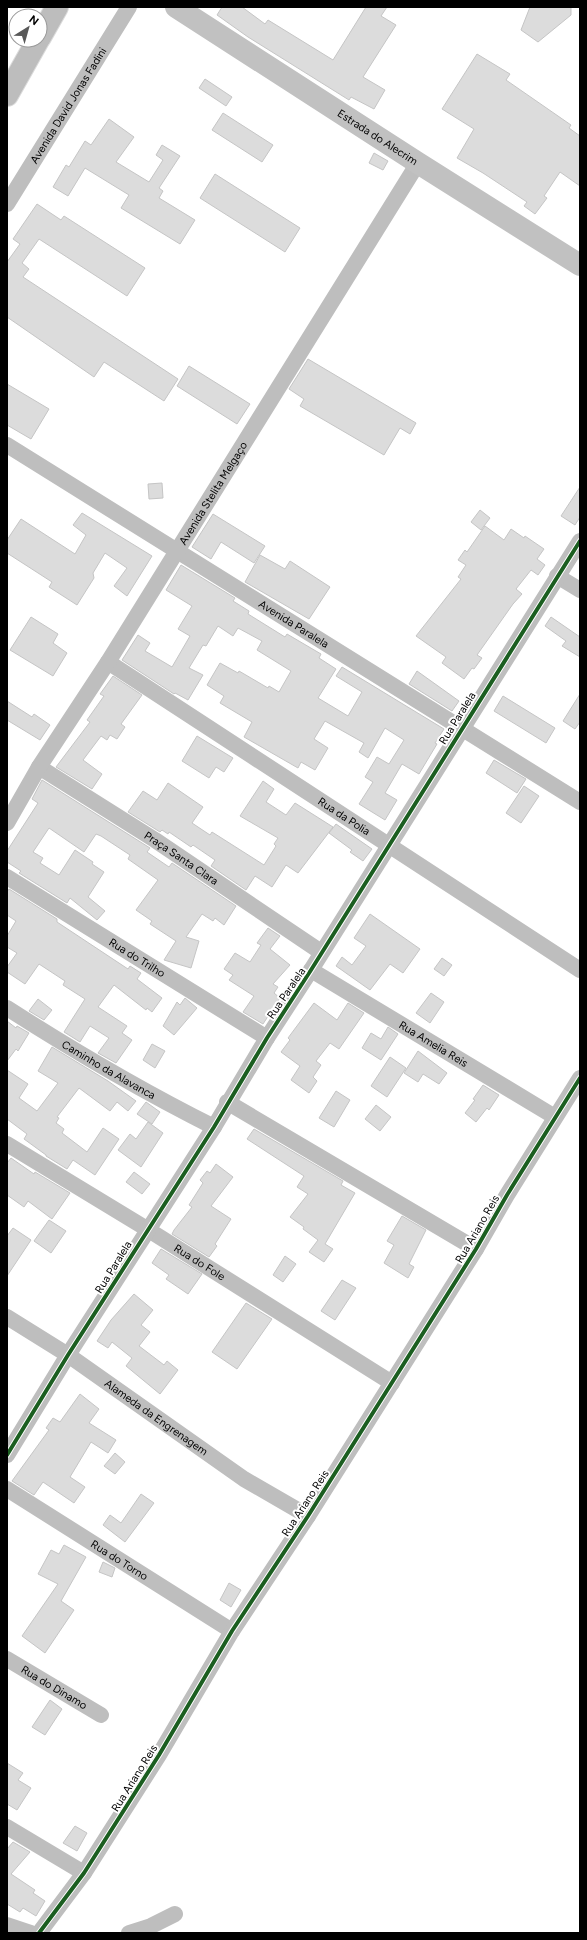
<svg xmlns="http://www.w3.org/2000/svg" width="587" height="1940" viewBox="0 0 587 1940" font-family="Figtree,sans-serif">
<rect width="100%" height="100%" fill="#fff"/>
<g fill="#dcdcdc" stroke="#c5c5c5">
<path d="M222,7H242L265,24L268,20L333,60L366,7H387L381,16L396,25L363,77L385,90L374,109L351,97L349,100L248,37L217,15Z"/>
<path d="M530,7H571V15L538,42L521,30Z"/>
<path d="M477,54L510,74L506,80L571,125L569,128L580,136V186L560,172L544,196L547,198L535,214L524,206L527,202L483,173L457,158L474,129L442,109Z"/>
<path d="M205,79L232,97L226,106L199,88Z"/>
<path d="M223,113L273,145L262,162L212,130Z"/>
<path d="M109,119L134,137L116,162L149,182L163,160L156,155L162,145L180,156L159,188L163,191L159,198L195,220L180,244L121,208L129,195L85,168L68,196L53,187L66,165L69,167L85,141L91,145Z"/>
<path d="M374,153L388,161L383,170L369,163Z"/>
<path d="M215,174L300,228L285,252L200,198Z"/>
<path d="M37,204L61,220L64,216L145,268L127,296L39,239L22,263L29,269L23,277L178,379L164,401L104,362L94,377L7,317V262L20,244L13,239Z"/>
<path d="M308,359L416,423L410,434L400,428L384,455L300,406L304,399L289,389Z"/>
<path d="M189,366L250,404L237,424L177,386Z"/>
<path d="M7,384L49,409L31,439L7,425Z"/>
<path d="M162,483L163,498L149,499L148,484Z"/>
<path d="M580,487V517L575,525L561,516Z"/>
<path d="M480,510L490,518L481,530L471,522Z"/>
<path d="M82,513L152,556L127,596L114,586L127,568L105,553L93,573L94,578L77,605L49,587L52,582L7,553V540L21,519L75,554L86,535L73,525Z"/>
<path d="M213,514L265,546L254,563L221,542L211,559L192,547Z"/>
<path d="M485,526L504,540L511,529L524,538L525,536L544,549L537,559L545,565L538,575L531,570L516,589L522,594L513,604L477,655L482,658L474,669L472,668L464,679L442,663L446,657L416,636L461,579L458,577L466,565L458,560L465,550L467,552Z"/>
<path d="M260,555L285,569L290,561L330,587L309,619L245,582Z"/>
<path d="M181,565L235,598L233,601L249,611L248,614L285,637L287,634L321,654L319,658L336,669L318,698L348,716L362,692L336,676L342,667L444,729L435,743L437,744L419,774L402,764L385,793L397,800L385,820L359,804L373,782L365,777L377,757L389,764L404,740L385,728L368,758L359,752L364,743L325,721L314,739L328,748L315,770L301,762L298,768L244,737L252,722L220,703L224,696L207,685L220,663L238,673L239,671L268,688L269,686L279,692L291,671L257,650L262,641L238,628L233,636L218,626L206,646L203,645L189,668L203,675L188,700L175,693L174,694L122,660L138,635L150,643L145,651L172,667L190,636L178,629L192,606L166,590Z"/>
<path d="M31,617L58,634L53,643L67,653L53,676L10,650Z"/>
<path d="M551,617L580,637V657L562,646L566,641L545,626Z"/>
<path d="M417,671L459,701L452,711L409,684Z"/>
<path d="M113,676L142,695L121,724L125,727L117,739L110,735L107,740L101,736L83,760L102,774L92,789L56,767L90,722L87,720L104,696L100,694Z"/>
<path d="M580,694V722L575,729L563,721Z"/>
<path d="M503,696L555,728L546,743L494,711Z"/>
<path d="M7,701L32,717L34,714L50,725L40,740L7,720Z"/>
<path d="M197,736L233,758L224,772L216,767L209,778L182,761Z"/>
<path d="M494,760L526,779L517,793L486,773Z"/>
<path d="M42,780L150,848L147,852L169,867L172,863L236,906L224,925L215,918L213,921L202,914L186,937L199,941L191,968L164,960L176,941L150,924L152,921L136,910L158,880L128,859L130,855L101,836L96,834L84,852L49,828L33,852L43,858L40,863L59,875L75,850L93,862L92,864L104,872L88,897L105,911L97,920L70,898L67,903L19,873L21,871L7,862V851L38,803L32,799Z"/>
<path d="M263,781L274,789L266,802L286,815L295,803L333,827L298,873L286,865L272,887L255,876L246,890L211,866L215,860L193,845L191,847L169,832L168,834L162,830L160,832L128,812L143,791L157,800L168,783L203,807L192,823L210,835L212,832L264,865L276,846L274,844L278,838L240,816Z"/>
<path d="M524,786L539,796L521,823L506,813Z"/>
<path d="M336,824L372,849L363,861L350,852L352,850L329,833Z"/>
<path d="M9,889L57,919V922L128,969L130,966L141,973L137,979L162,998L152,1012L147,1008L146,1010L114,985L98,1007L127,1026L122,1033L132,1040L116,1063L98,1053L109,1038L90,1026L80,1042L64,1032L85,999L63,985L65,981L39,964L25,984L7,972V967L17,953L7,947V936L16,921L7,915V892Z"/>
<path d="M370,914L420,949L403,973L390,964L370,990L336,966L342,957L352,965L366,946L354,938Z"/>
<path d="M268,928L280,936L270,949L290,965L273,984L278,987L274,993L280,998L263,1024L243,1012L254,996L229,980L233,975L224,969L235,953L250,962L261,945L257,943Z"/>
<path d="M442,958L452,965L444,976L434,969Z"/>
<path d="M431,993L444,1002L430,1023L416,1013Z"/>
<path d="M185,998L197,1008L174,1035L163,1026L177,1002L180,1005Z"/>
<path d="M38,999L52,1010L44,1020L29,1011Z"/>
<path d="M314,1003L337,1020L348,1003L364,1013L339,1049L330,1043L316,1061L321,1065L313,1077L317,1081L309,1093L291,1080L300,1066L281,1052L290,1040L288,1038Z"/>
<path d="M7,1021L16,1028L17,1026L29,1033L18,1051L16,1049L7,1061Z"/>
<path d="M388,1027L398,1034L381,1060L362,1048L371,1033L381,1039Z"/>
<path d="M152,1044L165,1051L155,1068L143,1060Z"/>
<path d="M52,1047L108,1081L136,1101L128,1111L117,1102L110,1111L79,1088L57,1117L59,1118L56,1123L64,1129L62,1133L87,1152L103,1128L119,1139L95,1175L73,1160L67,1169L46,1156V1155L24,1139L27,1134L7,1119V1070L28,1084L19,1098L37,1111L58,1083L38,1071Z"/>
<path d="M418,1051L447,1073L439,1084L423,1074L418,1082L404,1073Z"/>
<path d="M390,1057L406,1068L387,1097L371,1086Z"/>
<path d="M483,1085L499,1095L489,1110L487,1108L476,1122L465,1113L475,1100L473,1099Z"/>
<path d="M336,1091L350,1100L334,1127L319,1118Z"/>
<path d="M146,1102L160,1112L152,1124L137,1114Z"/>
<path d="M376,1105L391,1117L380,1131L365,1119Z"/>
<path d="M148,1122L163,1133L141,1167L118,1150L130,1134L136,1139Z"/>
<path d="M254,1129L343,1181L341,1185L355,1193L325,1244L333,1249L324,1262L309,1252L318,1240L303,1229L304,1227L290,1217L308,1194L297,1187L304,1176L247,1139Z"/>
<path d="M11,1158L34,1174L35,1172L70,1193L52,1219L28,1201L24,1207L7,1195V1163Z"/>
<path d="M216,1164L233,1177L211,1206L231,1219L215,1244L217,1246L209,1257L172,1234L174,1230L192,1207L189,1205L203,1183L200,1180L207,1171L210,1173Z"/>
<path d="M134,1172L150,1184L142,1194L126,1182Z"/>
<path d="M402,1216L426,1230L409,1264L414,1267L408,1278L384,1263L394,1245L387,1241Z"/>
<path d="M49,1220L66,1231L51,1253L34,1241Z"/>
<path d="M13,1228L31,1240L7,1276V1236Z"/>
<path d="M161,1249L202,1274L188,1294L166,1279L169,1275L152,1263Z"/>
<path d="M285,1256L296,1264L283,1282L273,1275Z"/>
<path d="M342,1280L356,1288L335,1320L321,1311Z"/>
<path d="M134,1294L153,1310L141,1325L150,1332L139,1346L164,1365L167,1361L178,1370L160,1394L126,1366L132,1358L112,1342L108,1348L97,1341L111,1320Z"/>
<path d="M246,1303L272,1319L237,1369L212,1352Z"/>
<path d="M80,1394L99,1409L89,1423L116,1440L108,1453L91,1442L70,1477L85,1487L74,1503L43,1482L34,1495L12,1481L49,1430L46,1428L53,1418L60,1422Z"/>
<path d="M115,1453L125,1462L115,1474L104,1466Z"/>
<path d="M141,1494L154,1503L125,1542L103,1525L110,1515L121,1523Z"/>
<path d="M64,1545L86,1557L61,1601L74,1610L45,1653L22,1636L58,1584L38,1574L51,1550L59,1554Z"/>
<path d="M103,1562L115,1568L112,1577L99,1572Z"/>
<path d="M229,1583L241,1590L231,1607L220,1600Z"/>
<path d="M50,1700L62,1709L45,1735L32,1727Z"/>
<path d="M7,1763L23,1773L18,1780L31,1788L17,1810L7,1804Z"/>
<path d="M75,1826L87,1833L77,1851L63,1843Z"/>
<path d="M13,1842L30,1852L11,1874L35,1890L33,1893L45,1901L36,1916L23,1908L20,1912L7,1904V1849Z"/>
</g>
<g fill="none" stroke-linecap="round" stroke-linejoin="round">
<g stroke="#dbdbdb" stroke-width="24">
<g id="highway">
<path d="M40,37L57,7"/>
<path d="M7,95L38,40"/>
</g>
</g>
<g stroke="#bebebe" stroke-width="16">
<path id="s1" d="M7,204L129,7"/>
<path id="s2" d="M7,445L580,802"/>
<path d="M557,576L580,590"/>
<path id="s3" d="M108,662L580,970"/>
<path id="s4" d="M39,767L155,840L321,952"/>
<path id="s5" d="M7,823L39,767L108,662L418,163"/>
<path id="s6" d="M7,877L267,1038"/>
<path id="s7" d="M311,970L555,1117"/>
<path id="s8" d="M7,1008C74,1051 142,1091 214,1127"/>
<path d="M227,1102L476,1249"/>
<path id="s9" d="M7,1144L147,1229L392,1383"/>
<path id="s10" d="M7,1317L68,1355L244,1479L308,1516"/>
<path d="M7,1455L68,1355L214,1127L267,1038L311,970L580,541"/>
<path id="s11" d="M7,1489L232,1631"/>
<path id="s12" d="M7,1659L101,1715"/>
<path d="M7,1827L84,1873"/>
<path d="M7,1925L31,1933"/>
<path d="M39,1933L84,1873L159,1755L232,1631L308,1516L476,1249L507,1195L580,1078"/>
<path d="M129,1933L151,1926L175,1914"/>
</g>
<path stroke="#c1c1c1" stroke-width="22" id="s13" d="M176,7L418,163L580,265"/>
<use href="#highway" stroke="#bdbdbd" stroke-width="22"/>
<g stroke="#fff" stroke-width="6">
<g id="cycleway">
<path d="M7,1455L68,1355L214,1127L267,1038L311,970L580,541"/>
<path d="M39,1933L84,1873L159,1755L232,1631L308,1516L476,1249L507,1195L580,1078"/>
</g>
</g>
<use href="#cycleway" stroke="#1b5e20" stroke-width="4"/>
</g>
<g text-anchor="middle" stroke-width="4" stroke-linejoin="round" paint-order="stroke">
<g font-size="11" fill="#000" stroke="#fff">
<text dy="4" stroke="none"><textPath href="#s1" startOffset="116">Avenida David Jonas Fadini</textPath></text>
<text dy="4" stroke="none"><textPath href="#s13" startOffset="240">Estrada do Alecrim</textPath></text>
<text dy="4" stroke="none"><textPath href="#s5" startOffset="389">Avenida Stelita Melgaço</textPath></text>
<text dy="4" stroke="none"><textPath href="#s2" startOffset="338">Avenida Paralela</textPath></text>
<text transform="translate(457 718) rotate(-58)" y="4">Rua Paralela</text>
<text dy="4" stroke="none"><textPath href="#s3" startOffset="282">Rua da Polia</textPath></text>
<text dy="4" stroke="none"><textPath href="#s4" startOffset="169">Praça Santa Clara</textPath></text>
<text dy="4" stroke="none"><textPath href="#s6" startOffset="153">Rua do Trilho</textPath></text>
<text transform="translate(286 993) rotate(-56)" y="4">Rua Paralela</text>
<text dy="4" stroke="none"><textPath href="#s7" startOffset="143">Rua Amelia Reis</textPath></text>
<text dy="4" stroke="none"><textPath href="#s8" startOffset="119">Caminho da Alavanca</textPath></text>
<text transform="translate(477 1229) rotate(-60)" y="4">Rua Ariano Reis</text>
<text dy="4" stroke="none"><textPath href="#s9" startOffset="226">Rua do Fole</textPath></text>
<text transform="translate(113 1267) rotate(-58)" y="4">Rua Paralela</text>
<text dy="4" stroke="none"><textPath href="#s10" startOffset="180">Alameda da Engrenagem</textPath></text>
<text transform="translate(305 1503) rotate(-57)" y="4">Rua Ariano Reis</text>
<text dy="4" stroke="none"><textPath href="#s11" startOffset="133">Rua do Torno</textPath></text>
<text dy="4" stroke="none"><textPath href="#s12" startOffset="55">Rua do Dinamo</textPath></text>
<text transform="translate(134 1778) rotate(-58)" y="4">Rua Ariano Reis</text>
</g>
</g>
<rect width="587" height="1940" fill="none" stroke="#000000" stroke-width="16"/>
<g transform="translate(28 28) rotate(37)"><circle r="19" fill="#ffffff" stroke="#999999"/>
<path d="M0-3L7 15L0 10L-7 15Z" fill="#595959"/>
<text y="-6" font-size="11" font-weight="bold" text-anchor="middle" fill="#000000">N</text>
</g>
</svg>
